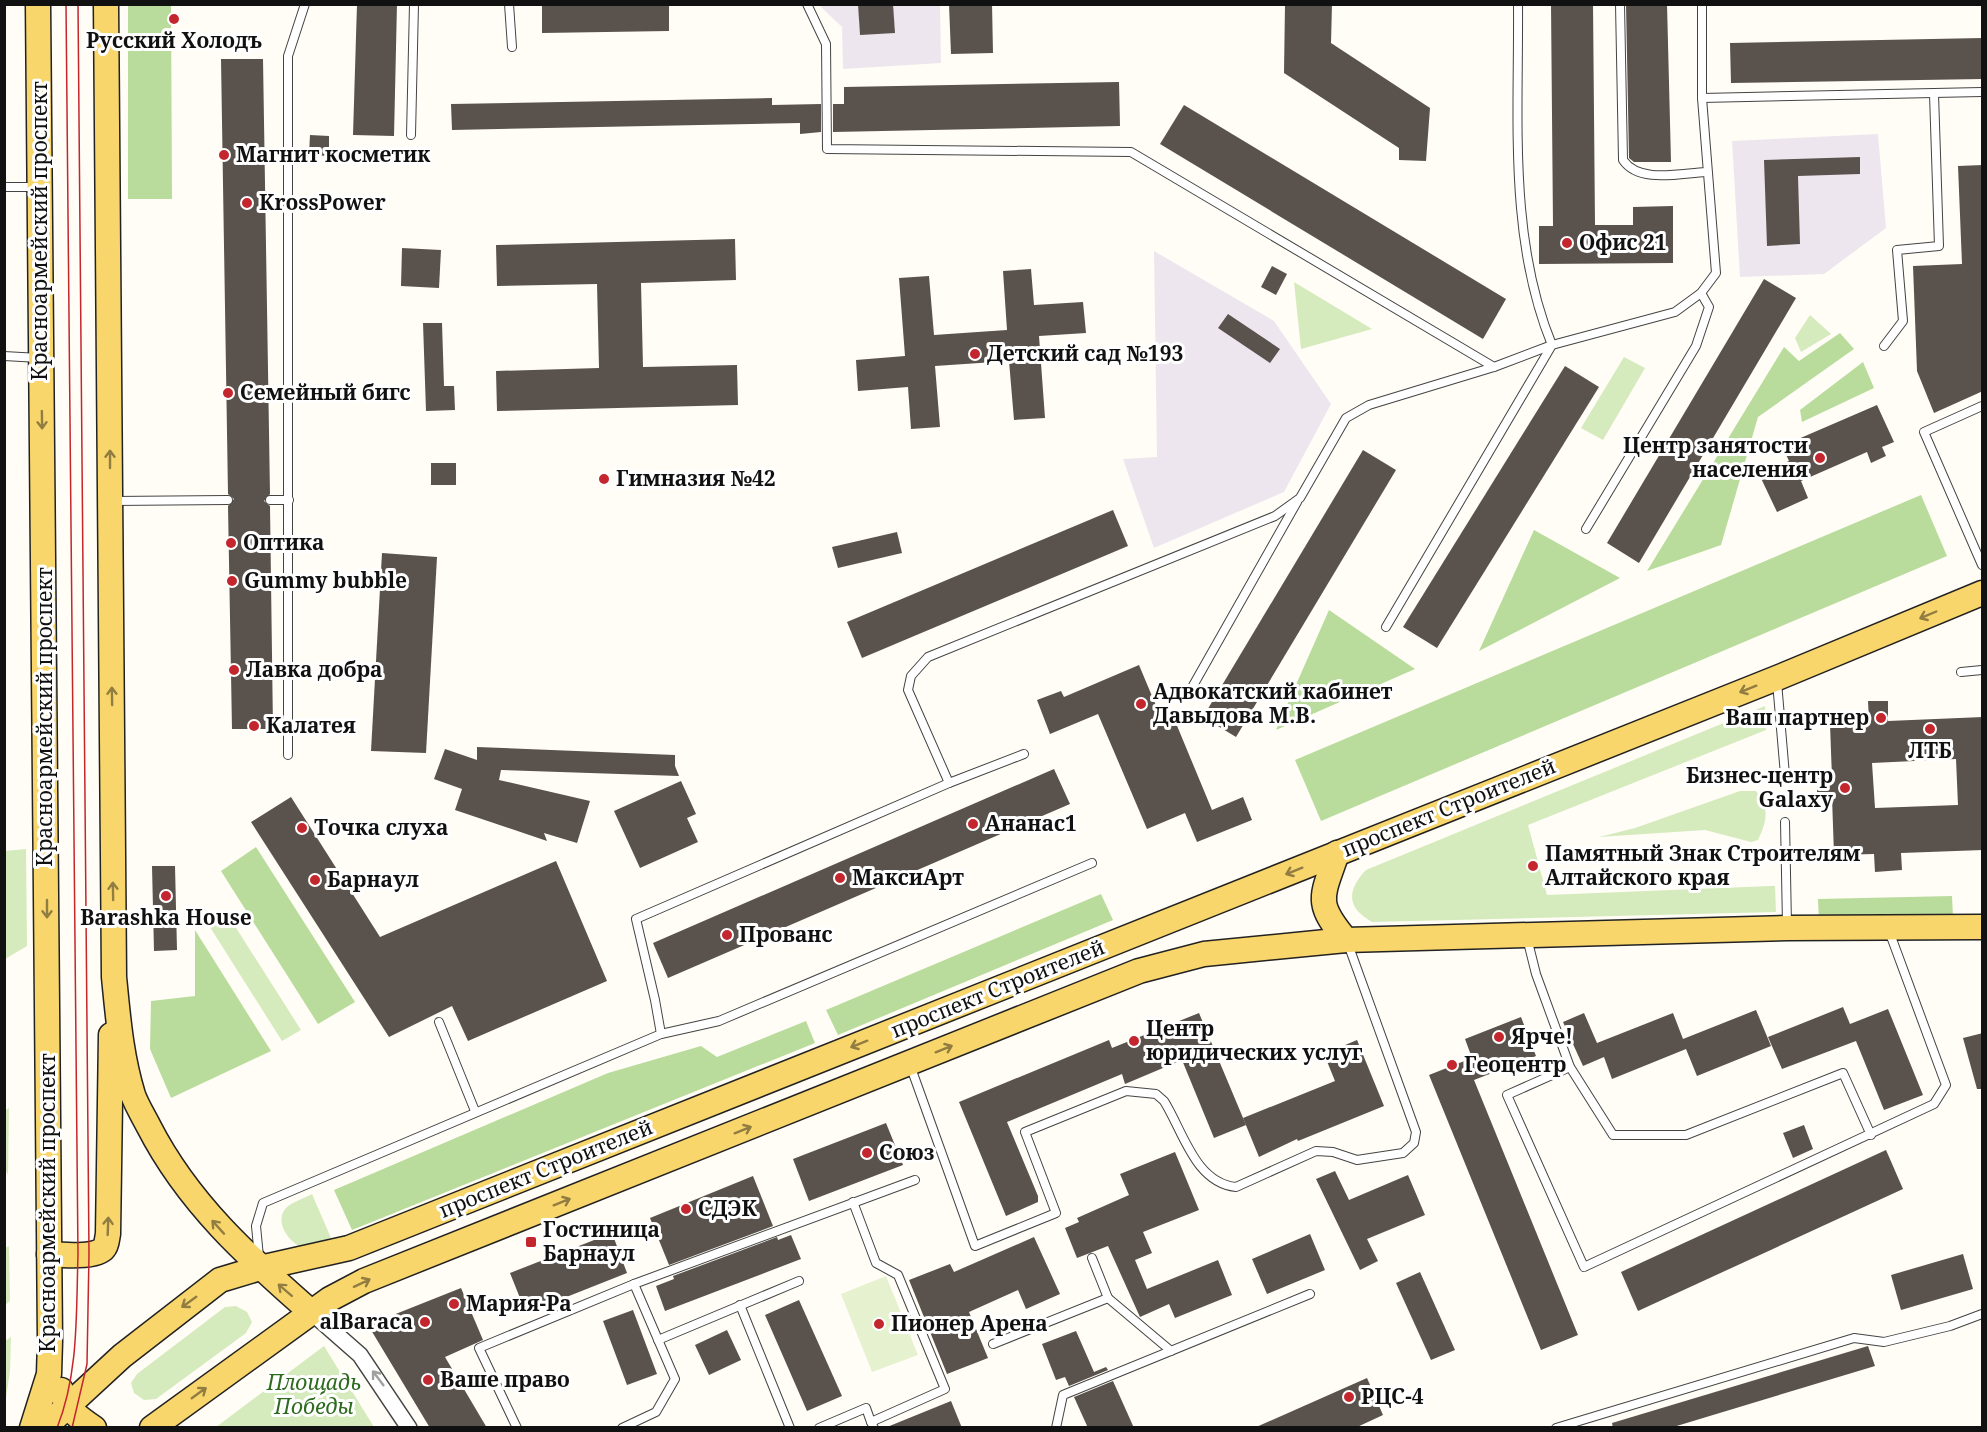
<svg xmlns="http://www.w3.org/2000/svg" width="1987" height="1432" viewBox="0 0 1987 1432" font-family="'Noto Serif',serif">
<rect width="100%" height="100%" fill="#fffdf5"/>
<g fill="#eee6ef">
<path d="M819,5H940L941,63L843,69L842,27Z"/>
<path d="M1878,134L1886,228L1824,274L1740,277L1732,141Z"/>
<path d="M1154,251L1274,321L1331,404L1284,492L1154,548L1123,459L1157,457Z"/>
</g>
<g fill="#d5ebbd">
<path d="M1294,282L1372,329L1301,349Z"/>
<path d="M1810,315L1831,334L1801,352L1795,338Z"/>
<path d="M1624,357L1645,368L1603,440L1581,428Z"/>
<path d="M1765,706L1766,730L1528,825L1547,895L1771,886H1775L1776,912L1372,922C1347,908 1346,891 1366,870Z"/>
<path d="M1740,791H1756C1770,808 1767,821 1758,840L1751,842L1705,830L1599,837L1635,828Z"/>
<path d="M26,849L27,946L5,959V851Z"/>
<path d="M226,912L301,1030L282,1041L208,924Z"/>
<path d="M9,1108L8,1175L5,1169L4,1111Z"/>
<path d="M312,1194L331,1238L301,1247C288,1241 274,1221 286,1208C292,1202 305,1198 312,1194Z"/>
<path d="M9,1246L10,1301L5,1305V1248Z"/>
<path d="M236,1306L247,1312L252,1322L246,1333L156,1399L144,1400L134,1393L131,1383L137,1374L225,1307Z"/>
<path d="M11,1337L10,1371L5,1404V1341Z"/>
<path d="M324,1346L374,1427H216Z"/>
</g>
<g fill="#b9dc9c">
<path d="M128,5H171L172,199H128Z"/>
<path d="M1840,333L1854,349L1758,417L1721,545L1647,571L1784,347L1799,361Z"/>
<path d="M1863,362L1874,388L1802,422L1800,410Z"/>
<path d="M1921,495L1947,556L1321,821L1295,760Z"/>
<path d="M1534,530L1620,578L1479,651Z"/>
<path d="M1329,610L1415,669L1276,730Z"/>
<path d="M256,847L355,1002L318,1024L221,871Z"/>
<path d="M1101,894L1113,920L838,1035L826,1010Z"/>
<path d="M1952,896L1953,918L1819,921L1818,899Z"/>
<path d="M195,930L271,1051L171,1098L150,1049L151,1001L195,996Z"/>
<path d="M806,1021L815,1043L352,1230L334,1190L608,1073L701,1046L717,1057Z"/>
</g>
<path fill="#e6f2cf" d="M886,1276L918,1355L872,1372L841,1294Z"/>
<g fill="#5a524d" fill-rule="evenodd">
<path d="M357,4H397L394,136L353,135Z"/>
<path d="M542,4H669V31L542,33Z"/>
<path d="M858,4H893L895,33L860,35Z"/>
<path d="M949,4H992L993,53L951,54Z"/>
<path d="M1285,4H1332L1331,43L1430,108L1426,161L1399,160V148L1284,73Z"/>
<path d="M1551,4H1593L1595,225H1633V207L1673,206V263L1539,264V226H1553Z"/>
<path d="M1626,4H1667L1671,162H1634L1629,158Z"/>
<path d="M1983,38V79L1731,83L1730,43Z"/>
<path d="M221,59H263L270,494L264,501L270,506L273,729H232L228,506L234,499L228,494Z"/>
<path d="M1119,82L1120,126L833,132V104H844V87Z"/>
<path d="M772,98V105L821,104V132L800,134V123L452,130L451,104Z"/>
<path d="M1184,105L1506,299L1483,339L1160,144Z"/>
<path d="M310,135L329,136V156L309,155Z"/>
<path d="M1860,157V174L1798,176L1800,244L1767,246L1764,160Z"/>
<path d="M1983,165V391L1934,413L1917,371L1913,266L1962,264L1958,166Z"/>
<path d="M735,239L736,280L641,283L643,367L737,365L738,405L497,411L496,371L599,368L597,284L497,286L496,245Z"/>
<path d="M402,248L441,250L439,288L401,286Z"/>
<path d="M1272,266L1287,274L1276,295L1261,287Z"/>
<path d="M1031,269L1034,305L1083,302L1086,333L1039,336L1045,418L1014,420L1009,361L935,366L940,427L911,429L908,387L858,391L856,360L905,356L899,278L929,276L934,335L1007,330L1003,271Z"/>
<path d="M1764,279L1796,298L1639,563L1607,543Z"/>
<path d="M1228,314L1280,349L1270,363L1218,328Z"/>
<path d="M423,323H442L444,386H454L455,410L426,411Z"/>
<path d="M1565,366L1599,387L1437,648L1403,627Z"/>
<path d="M1877,405L1894,442L1882,447L1886,456L1871,463L1867,452L1801,481L1808,498L1777,512L1759,474L1789,461L1782,446Z"/>
<path d="M1363,450L1396,470L1236,737L1203,717Z"/>
<rect x="431" y="463" width="25" height="22"/>
<path d="M1113,510L1128,546L862,658L847,622Z"/>
<path d="M897,532L902,553L838,568L832,547Z"/>
<path d="M382,553L437,557L426,753L371,751Z"/>
<path d="M1139,665L1157,708L1168,704L1212,810L1243,797L1252,820L1197,842L1185,813L1147,829L1098,714L1050,734L1037,700L1061,691L1064,697Z"/>
<path d="M1868,701H1888V721L1983,717V850L1901,853L1902,870L1875,872L1874,854L1834,855L1832,797H1817V778H1832L1830,724L1869,721ZM1956,759L1958,805L1875,808L1872,763Z"/>
<path d="M477,747L675,755V766L679,776L501,770L499,780L590,801L577,843L544,833L547,841L455,810L462,789L434,779L445,749L477,760Z"/>
<path d="M1054,769L1070,804L668,978L653,943Z"/>
<path d="M681,781L696,814L687,818L698,842L640,868L614,811Z"/>
<path d="M291,797L380,937L556,861L607,981L468,1041L452,1006L389,1037L251,822Z"/>
<path d="M152,866H175L177,950L154,951Z"/>
<path d="M1843,1007L1850,1024L1888,1009L1923,1095L1884,1110L1856,1041L1782,1069L1768,1037Z"/>
<path d="M1756,1010L1771,1046L1697,1076L1686,1049L1612,1079L1604,1057L1583,1066L1563,1022L1584,1013L1597,1043L1673,1013L1683,1039Z"/>
<path d="M1199,1013L1246,1125L1214,1138L1182,1060L1125,1084L1122,1074L1007,1122L1038,1196V1202L1006,1216L959,1102L1109,1040L1112,1048Z"/>
<path d="M1521,1017L1536,1056L1474,1080L1578,1335L1541,1350L1429,1075L1472,1058L1465,1039Z"/>
<path d="M1983,1033V1089H1977L1963,1038Z"/>
<path d="M1357,1040L1384,1106L1298,1141L1297,1139L1259,1157L1243,1118L1335,1081L1324,1054Z"/>
<path d="M886,1123L903,1165L809,1201L793,1159Z"/>
<path d="M1804,1125L1813,1149L1793,1158L1783,1133Z"/>
<path d="M1886,1150L1903,1189L1638,1311L1621,1272Z"/>
<path d="M1175,1152L1199,1210L1143,1232L1152,1253L1135,1260L1147,1289L1218,1260L1232,1295L1175,1318L1169,1304L1140,1317L1108,1246L1077,1258L1065,1228L1079,1222L1077,1218L1129,1195L1120,1174Z"/>
<path d="M1335,1171L1349,1200L1408,1175L1425,1215L1367,1239L1378,1261L1360,1270L1316,1179Z"/>
<path d="M753,1176L773,1226L669,1265L650,1218Z"/>
<path d="M612,1233L627,1273L526,1313L510,1273Z"/>
<path d="M1310,1234L1325,1270L1267,1294L1252,1259Z"/>
<path d="M791,1235L801,1259L665,1311L656,1286L674,1279L673,1276L777,1237L778,1240Z"/>
<path d="M1034,1237L1060,1294L1026,1309L1018,1290L969,1312L988,1358L947,1374L909,1280L950,1264L954,1272Z"/>
<path d="M1963,1254L1973,1289L1901,1310L1891,1275Z"/>
<path d="M1420,1272L1455,1350L1431,1360L1396,1283Z"/>
<path d="M461,1288L483,1340L445,1357L487,1428H430L368,1325Z"/>
<path d="M799,1300L842,1396L807,1411L765,1315Z"/>
<path d="M633,1310L657,1374L627,1385L603,1321Z"/>
<path d="M727,1330L741,1360L709,1375L695,1345Z"/>
<path d="M1076,1331L1094,1372L1106,1367L1108,1370L1069,1386L1065,1377L1056,1380L1042,1344Z"/>
<path d="M1868,1346L1875,1366L1670,1428H1613L1612,1423Z"/>
<path d="M1367,1378L1383,1415L1355,1428H1254Z"/>
<path d="M1113,1381L1134,1428H1088L1074,1397Z"/>
<path d="M951,1401L962,1428H887V1427Z"/>
</g>
<g fill="none" stroke-linecap="round" stroke-linejoin="round">
<g stroke="#444" stroke-width="10">
<g id="service">
<path d="M509,4L512,47"/>
<path d="M807,4L826,44L827,149L1131,152L1494,367"/>
<path d="M1620,4L1623,160C1639,184 1681,173 1706,172"/>
<path d="M1702,98L1982,92"/>
<path d="M411,135L414,4"/>
<path d="M4,187H36"/>
<path d="M1884,346L1903,321L1897,250L1939,246L1934,94"/>
<path d="M4,356L39,358"/>
<path d="M1982,406L1924,432L1982,565"/>
<path d="M270,500H289"/>
<path d="M113,501L228,500"/>
<path d="M1586,529L1696,346L1709,307L1701,293"/>
<path d="M1386,627L1552,345C1508,238 1519,118 1518,4"/>
<path d="M1961,672L1982,670"/>
<path d="M1777,682L1785,775"/>
<path d="M1190,691L1297,502"/>
<path d="M288,755V56L305,4"/>
<path d="M949,783L908,690L911,676L928,657L1275,516L1300,498L1346,418L1369,405L1494,367L1552,345L1675,312L1701,293L1716,273L1702,98V4"/>
<path d="M1785,822L1787,925"/>
<path d="M1527,938L1536,974L1570,1067L1613,1135H1686L1843,1073L1871,1135"/>
<path d="M439,1022L475,1111"/>
<path d="M661,1034L655,1000L636,919L949,783L1024,754"/>
<path d="M910,1065L975,1246L1056,1213L1025,1132L1126,1091L1156,1094L1164,1101C1183,1131 1195,1183 1236,1187L1316,1151L1333,1152L1357,1160L1403,1153L1414,1143L1416,1132L1348,944"/>
<path d="M1570,1067L1507,1095L1584,1267L1934,1104L1946,1085L1889,931"/>
<path d="M853,1202L876,1263L898,1275L945,1389L871,1422L874,1428"/>
<path d="M259,1257L256,1226L263,1203L661,1034L719,1021L1092,863"/>
<path d="M1108,1298L1171,1351"/>
<path d="M740,1305L790,1428"/>
<path d="M658,1340L799,1281"/>
<path d="M993,1344L1108,1298L1092,1258"/>
<path d="M517,1428L479,1348L634,1284L915,1180"/>
<path d="M622,1428L656,1412L675,1379L634,1284"/>
<path d="M819,1428L866,1408L871,1422"/>
<path d="M1056,1428L1063,1395L1310,1294"/>
<path d="M1556,1428L1854,1338L1884,1342L1950,1326L1982,1314"/>
</g>
</g>
<g stroke="#444" stroke-width="18">
<path id="minor" d="M311,1312L360,1355L409,1428"/>
</g>
<g stroke="#222" stroke-width="27">
<g id="primary">
<path d="M106,4L114,977C118,1017 121,1056 133,1095C137,1106 144,1117 149,1127C188,1203 248,1257 311,1312"/>
<path d="M1337,853C1322,897 1314,902 1346,940"/>
<path d="M49,1254C61,1255 97,1258 104,1248C107,1245 107,1238 108,1234L111,1035"/>
<path d="M61,1390C67,1409 77,1417 94,1428"/>
<path d="M32,1428L49,1374L50,1341L38,4"/>
<path d="M44,1428L122,1356L220,1280L260,1268L349,1248L1777,678L1982,593"/>
<path d="M152,1428L330,1299L364,1281L1139,971L1204,954L1346,940L1787,928L1982,927"/>
</g>
</g>
<use href="#service" stroke="#fff" stroke-width="8"/>
<use href="#minor" stroke="#fff" stroke-width="15"/>
<use href="#primary" stroke="#f9d66b" stroke-width="24"/>
<g stroke="#c4262e" stroke-width="1.5">
<path d="M57,1428C79,1373 76,1313 78,1255L66,4"/>
<path d="M72,1428L87,1364L89,1254L78,4"/>
</g>
</g>
<defs><path id="oneway-shaft" d="M-6 0H5M1.5-3L5.5 0L1.5 3" fill="none" stroke-width="1.6" stroke-linecap="round" stroke-linejoin="round" transform="scale(1.5)"/></defs>
<g stroke="#917d42">
<use href="#oneway-shaft" transform="translate(42 420) rotate(89)"/>
<use href="#oneway-shaft" transform="translate(110 459) rotate(-90)"/>
<use href="#oneway-shaft" transform="translate(1928 615) rotate(157)"/>
<use href="#oneway-shaft" transform="translate(1748 689) rotate(158)"/>
<use href="#oneway-shaft" transform="translate(112 696) rotate(-91)"/>
<use href="#oneway-shaft" transform="translate(1294 871) rotate(158)"/>
<use href="#oneway-shaft" transform="translate(113 891) rotate(-91)"/>
<use href="#oneway-shaft" transform="translate(47 909) rotate(90)"/>
<use href="#oneway-shaft" transform="translate(859 1044) rotate(158)"/>
<use href="#oneway-shaft" transform="translate(944 1049) rotate(-22)"/>
<use href="#oneway-shaft" transform="translate(743 1130) rotate(-22)"/>
<use href="#oneway-shaft" transform="translate(562 1202) rotate(-22)"/>
<use href="#oneway-shaft" transform="translate(108 1226) rotate(-88)"/>
<use href="#oneway-shaft" transform="translate(218 1227) rotate(-132)"/>
<use href="#oneway-shaft" transform="translate(362 1283) rotate(-25)"/>
<use href="#oneway-shaft" transform="translate(285 1290) rotate(-139)"/>
<use href="#oneway-shaft" transform="translate(189 1302) rotate(144)"/>
<use href="#oneway-shaft" transform="translate(199 1393) rotate(-36)"/>
</g>
<use stroke="#a0a0a0" href="#oneway-shaft" transform="translate(378 1378) rotate(-127)"/>
<g fill="#c4262e" stroke="#fff" stroke-width="2">
<circle cx="174" cy="19" r="6"/>
<circle cx="224" cy="155" r="6"/>
<circle cx="247" cy="203" r="6"/>
<circle cx="1567" cy="243" r="6"/>
<circle cx="975" cy="354" r="6"/>
<circle cx="228" cy="393" r="6"/>
<circle cx="1820" cy="458" r="6"/>
<circle cx="604" cy="479" r="6"/>
<circle cx="231" cy="543" r="6"/>
<circle cx="232" cy="581" r="6"/>
<circle cx="234" cy="670" r="6"/>
<circle cx="1141" cy="704" r="6"/>
<circle cx="1881" cy="718" r="6"/>
<circle cx="254" cy="726" r="6"/>
<circle cx="1930" cy="729" r="6"/>
<circle cx="1845" cy="788" r="6"/>
<circle cx="973" cy="824" r="6"/>
<circle cx="302" cy="828" r="6"/>
<circle cx="1533" cy="866" r="6"/>
<circle cx="840" cy="878" r="6"/>
<circle cx="315" cy="880" r="6"/>
<circle cx="166" cy="896" r="6"/>
<circle cx="727" cy="935" r="6"/>
<circle cx="1499" cy="1037" r="6"/>
<circle cx="1134" cy="1041" r="6"/>
<circle cx="1452" cy="1065" r="6"/>
<circle cx="867" cy="1153" r="6"/>
<circle cx="686" cy="1209" r="6"/>
<rect x="525" y="1236" width="12" height="12" rx="3"/>
<circle cx="454" cy="1304" r="6"/>
<circle cx="425" cy="1322" r="6"/>
<circle cx="879" cy="1324" r="6"/>
<circle cx="428" cy="1380" r="6"/>
<circle cx="1349" cy="1397" r="6"/>
</g>
<g text-anchor="middle" stroke-width="6" stroke-linejoin="round" paint-order="stroke">
<g font-size="21" font-weight="bold" fill="#111" stroke="#fff" text-anchor="start">
<text x="174" y="48" text-anchor="middle">Русский Холодъ</text>
<text x="236" y="162">Магнит косметик</text>
<text x="259" y="210">KrossPower</text>
<text x="1579" y="250">Офис 21</text>
<text x="987" y="361">Детский сад №193</text>
<text x="240" y="400">Семейный бигс</text>
<text x="1808" y="453" text-anchor="end">Центр занятости<tspan x="1808" dy="24">населения</tspan></text>
<text x="616" y="486">Гимназия №42</text>
<text x="243" y="550">Оптика</text>
<text x="244" y="588">Gummy bubble</text>
<text x="246" y="677">Лавка добра</text>
<text x="1153" y="699">Адвокатский кабинет<tspan x="1153" dy="24">Давыдова М.В.</tspan></text>
<text x="1869" y="725" text-anchor="end">Ваш партнер</text>
<text x="266" y="733">Калатея</text>
<text x="1930" y="758" text-anchor="middle">ЛТБ</text>
<text x="1833" y="783" text-anchor="end">Бизнес-центр<tspan x="1833" dy="24">Galaxy</tspan></text>
<text x="985" y="831">Ананас1</text>
<text x="314" y="835">Точка слуха</text>
<text x="1545" y="861">Памятный Знак Строителям<tspan x="1545" dy="24">Алтайского края</tspan></text>
<text x="852" y="885">МаксиАрт</text>
<text x="327" y="887">Барнаул</text>
<text x="166" y="925" text-anchor="middle">Barashka House</text>
<text x="739" y="942">Прованс</text>
<text x="1146" y="1036">Центр<tspan x="1146" dy="24">юридических услуг</tspan></text>
<text x="1511" y="1044">Ярче!</text>
<text x="1464" y="1072">Геоцентр</text>
<text x="879" y="1160">Союз</text>
<text x="698" y="1216">СДЭК</text>
<text x="543" y="1237">Гостиница<tspan x="543" dy="24">Барнаул</tspan></text>
<text x="466" y="1311">Мария-Ра</text>
<text x="413" y="1329" text-anchor="end">alBaraca</text>
<text x="891" y="1331">Пионер Арена</text>
<text x="440" y="1387">Ваше право</text>
<text x="1361" y="1404">РЦС-4</text>
</g>
<g font-size="21" fill="#111" stroke="#fff">
<text transform="translate(40 231) rotate(-90)" y="7">Красноармейский проспект</text>
<text transform="translate(45 717) rotate(-90)" y="7">Красноармейский проспект</text>
<text transform="translate(1449 808) rotate(-22)" y="7">проспект Строителей</text>
<text transform="translate(998 989) rotate(-22)" y="7">проспект Строителей</text>
<text transform="translate(546 1169) rotate(-22)" y="7">проспект Строителей</text>
<text transform="translate(48 1203) rotate(-90)" y="7">Красноармейский проспект</text>
</g>
<g font-size="21" font-style="italic" fill="#2f6b1f" stroke="#fff">
<text x="314" y="1390">Площадь<tspan x="314" dy="24">Победы</tspan></text>
</g>
</g>
<rect width="1987" height="1432" fill="none" stroke="#111111" stroke-width="12"/>
</svg>
